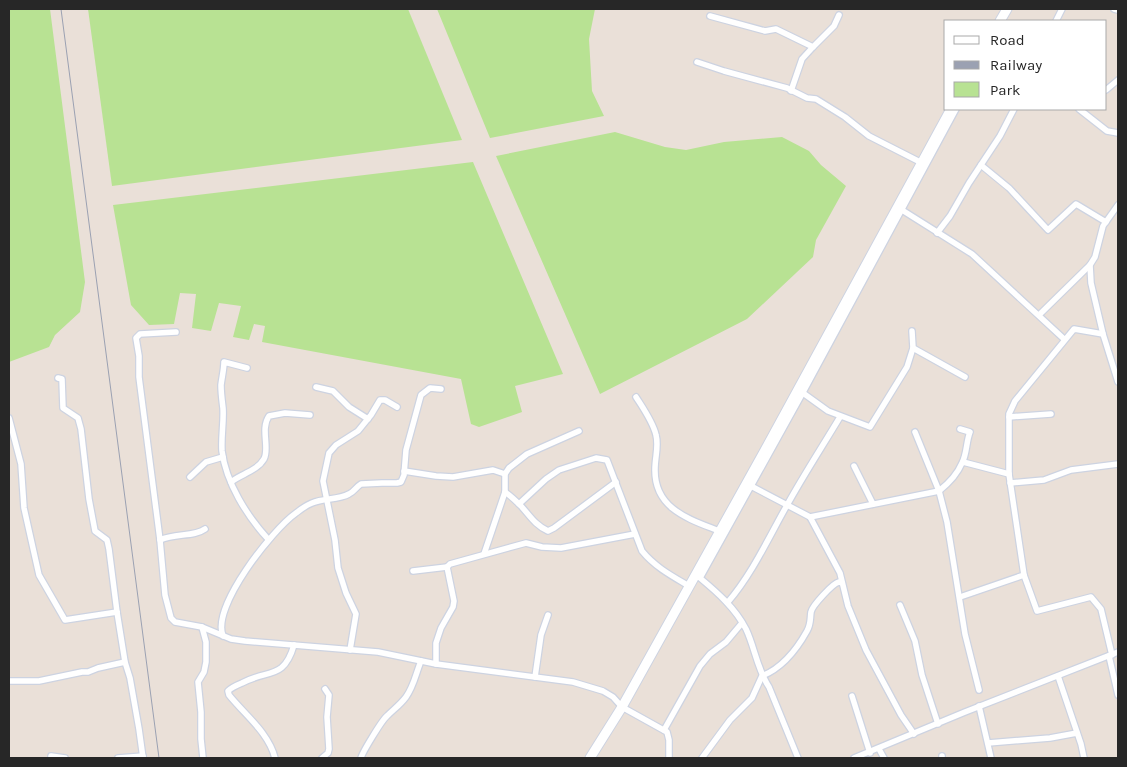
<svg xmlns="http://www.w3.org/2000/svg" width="1127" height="767" viewBox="0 0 1127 767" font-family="Karla,sans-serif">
<rect width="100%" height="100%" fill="#eae0d8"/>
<g fill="#b8e293">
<path d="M9,9H50L85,282L80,312L55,335L49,347L9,362Z"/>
<path d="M88,9H408L462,140L112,186Z"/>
<path d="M437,9H595L589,39L592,91L604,116L490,138Z"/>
<path d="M615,132L665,147L686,150L724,142L782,137L809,151L821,165L846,186L816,240L813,257L747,319L600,394L496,156Z"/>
<path d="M473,162L563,374L515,386L522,412L479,427L471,424L461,379L262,342L265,326L254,324L249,340L233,337L241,306L219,303L211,331L192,328L196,294L180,293L174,324L149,325L131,305L113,205Z"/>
</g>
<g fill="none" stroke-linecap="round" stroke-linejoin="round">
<g stroke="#cdd3e1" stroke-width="8">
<g id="minor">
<path d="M1114,9L1118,10"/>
<path d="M710,16L765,31L776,29L813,47L834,26L839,15"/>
<path d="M1056,21L1062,9"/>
<path d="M697,62L724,71L787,88L807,98L816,99L845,117L869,136L922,163"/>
<path d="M1106,90L1118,80"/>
<path d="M791,91L802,59L813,47"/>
<path d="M1079,109L1107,131L1118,133"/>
<path d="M981,165L1009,188L1048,230L1076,204L1106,222"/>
<path d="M1118,205L1103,226L1095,257L1090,265L1091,283L1103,334L1118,382"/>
<path d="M902,210L972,254L1064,339"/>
<path d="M937,233L950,216L969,183L1000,136L1014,109"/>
<path d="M1039,315L1090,265"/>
<path d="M912,331L913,348L965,377"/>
<path d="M176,332L140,334L136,338L139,356V377L160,540L165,595L171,618L175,622L202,627L231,639L245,641L378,652L436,664L573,682L603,691L613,697L622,707L667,732L669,740V758"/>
<path d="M1103,334L1074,329L1015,401L1009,414V474L1024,575L1037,611L1091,597L1101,609L1112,655"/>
<path d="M247,368L224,362C224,369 222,377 221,385C221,393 222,400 223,408C224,422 221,436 222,451C226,483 247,516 268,539"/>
<path d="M58,378L62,379L63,408L78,418L81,429L89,499L95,531L107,540L109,549L117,612L125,662L130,678L139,729L143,758"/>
<path d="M316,387L333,391L349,407L368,419"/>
<path d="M803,393L828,411L870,427L907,367L913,348"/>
<path d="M636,397C643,408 653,422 656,435C659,446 655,457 655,469C654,509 689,519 719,531"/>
<path d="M1009,417L1051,414"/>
<path d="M9,418L21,464L24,508L39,575L65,620L117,612"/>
<path d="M915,432L939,491L947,522L965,634L979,690"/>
<path d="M963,462L1009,474"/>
<path d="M854,466L873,504"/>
<path d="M404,471L436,476L453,477L493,470L505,474"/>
<path d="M190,477L206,462L223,457"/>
<path d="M231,482C241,474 257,471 264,459C270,448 260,429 269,416L285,413L310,415"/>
<path d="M1010,483L1044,480L1071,470L1118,464"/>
<path d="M751,486L810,517L840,573L848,606L866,650L901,715L914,734"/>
<path d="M505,492C511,496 516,501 521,506C530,516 535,525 548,531L554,528L616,482"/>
<path d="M519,504L546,479L559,470L596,458L607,460L642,551C655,567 672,576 689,586"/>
<path d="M810,517L939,491C949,483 957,475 962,463C967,454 966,442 970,432L960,429"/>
<path d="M160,540C175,533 194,537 205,529"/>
<path d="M484,554L505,492V474L509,468L527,454L579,431"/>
<path d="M413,571L447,567"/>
<path d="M960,597L1024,575"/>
<path d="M728,602C752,574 768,539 786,507C803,476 822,447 840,417"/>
<path d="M900,605L915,641L922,675L938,724"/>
<path d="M202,627L206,642V662L204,672L198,682L201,712V739L203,758"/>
<path d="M223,636C211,607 272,530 296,513C301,509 307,505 312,503C324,498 338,500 349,494C354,492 356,487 361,484L382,483H397L401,482L404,475L406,450L421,395L430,388L441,389"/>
<path d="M350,650L356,614L346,593L338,568L335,540L323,481L329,453L336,445L358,431L371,415L380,400H385L397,407"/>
<path d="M1109,656L1118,695"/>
<path d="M436,664V643L441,628L453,607L454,601L447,567L450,564L526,543L542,547L561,548L635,534"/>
<path d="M1058,676L1081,744L1084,758"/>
<path d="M535,677L541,635L548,615"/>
<path d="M9,681H39L82,672H88L98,668L125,662"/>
<path d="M852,696L870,753"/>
<path d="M979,706L991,758"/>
<path d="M664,730L700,666L710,654L726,642L742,623"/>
<path d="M988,743L1050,738L1077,733"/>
<path d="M879,749L884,758"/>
<path d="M51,756L65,758"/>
<path d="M942,756V758"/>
<path d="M118,758L143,756"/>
<path d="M275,758C269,733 245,715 229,695L228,691C232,687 237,685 242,683C268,669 284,680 294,645"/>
<path d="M322,758L328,753L329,749L327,717L329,695L325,689"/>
<path d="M361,758C362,753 382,720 387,716C394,709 400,705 406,697C414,686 416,673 421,661"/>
<path d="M702,758L730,720L752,698L762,676C782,668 797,649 807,631C811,624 810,619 811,612C812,606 833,583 839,582L842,583"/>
<path d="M798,758L769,687C757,669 755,648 746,629C735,608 718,593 700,578L801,396L956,109"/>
<path d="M854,758L965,712L1118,652"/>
</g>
</g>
<g stroke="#cdd3e1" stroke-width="11">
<g id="secondary">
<path d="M1000,21L1007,9"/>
<path d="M590,758L622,707L764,452L951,109"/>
</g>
</g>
<use href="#minor" stroke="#fff" stroke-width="5.5"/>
<use href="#secondary" stroke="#fff" stroke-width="9"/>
<path stroke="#9ba1b2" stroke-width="1" d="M61,9L159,758"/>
</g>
<rect width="1127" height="767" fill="none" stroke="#272727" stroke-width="20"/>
<rect x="944" y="20" width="162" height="90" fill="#ffffff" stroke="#a9a9a9"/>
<rect x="954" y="36" width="25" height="8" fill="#ffffff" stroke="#a9a9a9"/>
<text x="990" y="45" font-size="15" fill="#272727">Road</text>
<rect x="954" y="61" width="25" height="8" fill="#9ba1b2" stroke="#a9a9a9"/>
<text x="990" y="70" font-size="15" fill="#272727">Railway</text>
<rect x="954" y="82" width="25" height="15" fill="#b8e293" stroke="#a9a9a9"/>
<text x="990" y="95" font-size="15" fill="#272727">Park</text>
</svg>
